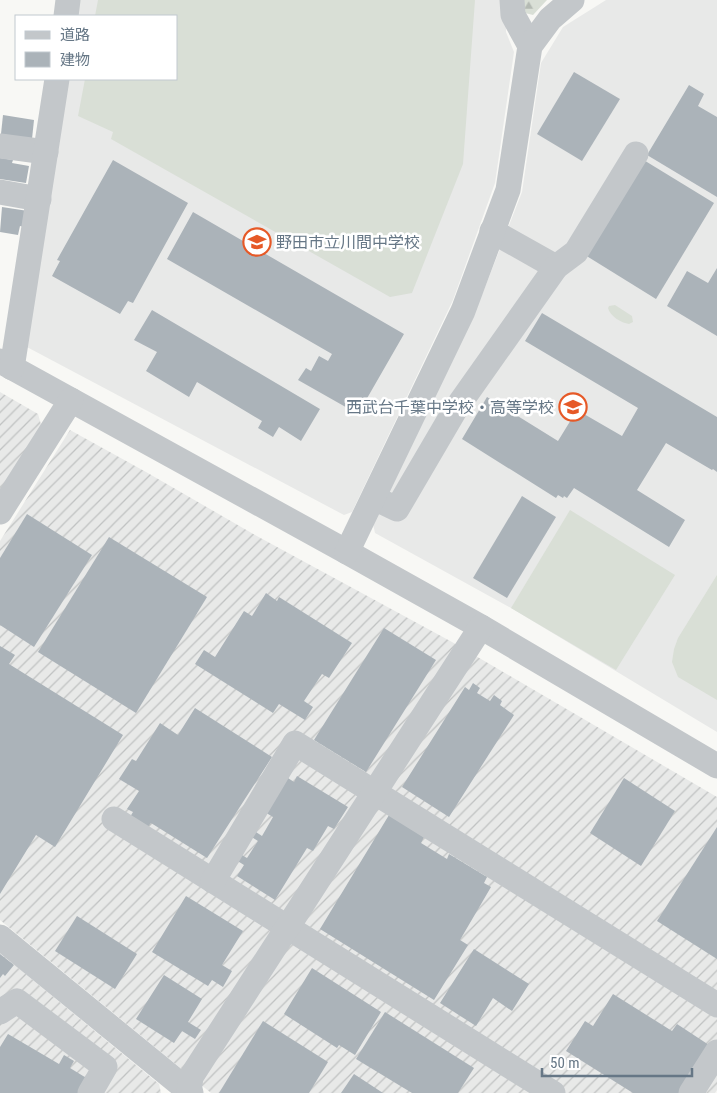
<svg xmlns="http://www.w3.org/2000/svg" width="717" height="1093" viewBox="0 0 717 1093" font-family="'Roboto Condensed','Noto Sans JP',sans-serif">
<defs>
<pattern id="industrial-furrows" width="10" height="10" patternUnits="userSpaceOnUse" patternTransform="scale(1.25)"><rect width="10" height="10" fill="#e8e9e8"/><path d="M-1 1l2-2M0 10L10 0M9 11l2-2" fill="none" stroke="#c0c2c2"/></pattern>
<pattern id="forest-firs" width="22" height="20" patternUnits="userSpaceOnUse" patternTransform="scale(1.25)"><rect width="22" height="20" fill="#d9dfd6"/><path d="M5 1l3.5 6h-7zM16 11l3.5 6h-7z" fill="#b4bab3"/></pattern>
</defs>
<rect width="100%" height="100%" fill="#f8f8f5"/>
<g fill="#e8e9e8">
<path d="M77,0H506V32L514,52L495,183L453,300L352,512L344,515L25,346L65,79H176V16H74Z"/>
<path d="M606,0H717V732L511,608L375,533L373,524L484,290L522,192L541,63L563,27Z"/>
</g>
<g fill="url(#industrial-furrows)">
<path d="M0,392L38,414L42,428L0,494Z"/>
<path d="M70,430L146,472L255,535L452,642L717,797V1090L715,1093H211L0,920V541Z"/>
<path d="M0,953L159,1084L161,1093H0Z"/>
</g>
<path fill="url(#forest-firs)" d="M520,0H547L533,15L521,12Z"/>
<g fill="#d9dfd6">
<path d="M98,0H475L463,164L412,293L390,297L111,139L113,132L78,116L85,79H176V16H95Z"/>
<path d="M615,305L632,316L633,322L629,324C621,323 610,316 608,308L609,306Z"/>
<path d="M570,510L675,575L616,670L511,608Z"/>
<path d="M717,575V700L678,677L672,662L674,649L678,638Z"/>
</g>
<g fill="#abb3b9">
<path d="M574,72L620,99L582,161L537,134Z"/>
<path d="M689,85L704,94L698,106L717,117V197L647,155Z"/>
<path d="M3,115L34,120L32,139L1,134Z"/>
<path d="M0,158L13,160L12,163L29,166L26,183L0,179Z"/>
<path d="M642,159L714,203L656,299L585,255Z"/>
<path d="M113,160L188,203L133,303L128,301L120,314L52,276L60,261L57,260Z"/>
<path d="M2,207L28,211L24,227L20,226L18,235L0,232Z"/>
<path d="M193,212L404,334L358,414L298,380L306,368L311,371L319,356L328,361L332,354L167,259Z"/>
<path d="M717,268V336L667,306L687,271L708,283Z"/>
<path d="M152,310L320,409L301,441L279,427L273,437L258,428L262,421L197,382L189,397L146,371L157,352L134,340Z"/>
<path d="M542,313L717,417V472L713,469L712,470L666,443L637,490L685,520L669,547L574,488L567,498L564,496L563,498L558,495L556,498L462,439L487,397L558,441L577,410L622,436L638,408L525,341Z"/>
<path d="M522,496L556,517L507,598L473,578Z"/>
<path d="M27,514L92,555L34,647L0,625V558Z"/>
<path d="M109,537L207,597L136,713L38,652Z"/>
<path d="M266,593L277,601L279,597L352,643L329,678L322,674L304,701L313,707L305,720L279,704L273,713L195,664L204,650L215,657L244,611L252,616Z"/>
<path d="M384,628L436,660L366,772L314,740Z"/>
<path d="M0,646L15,655L9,664L123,735L55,847L36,835L0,894Z"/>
<path d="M473,683L480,688L477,693L490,701L494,695L502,701L500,705L514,715L449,817L402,787L465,687L469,690Z"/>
<path d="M195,708L272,757L207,858L151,823L147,828L130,817L133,812L127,809L139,791L119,779L132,759L136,761L160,723L178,735Z"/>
<path d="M285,776L294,782L297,776L348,807L334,829L328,826L313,851L307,848L275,900L237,876L244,865L236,860L240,854L247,858L258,841L250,836L253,830L262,836L273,817L263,811Z"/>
<path d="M624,778L675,811L641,866L590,833Z"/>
<path d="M389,815L424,837L421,843L447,859L449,854L487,877L484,883L491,887L460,940L468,945L434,1000L320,929Z"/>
<path d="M717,827V959L657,921Z"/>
<path d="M186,896L243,931L222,965L232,971L223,987L212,980L208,986L152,952Z"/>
<path d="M77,916L137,954L115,989L55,951Z"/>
<path d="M474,949L529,984L512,1011L493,998L476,1026L440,1003Z"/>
<path d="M0,954L14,965L5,976L3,974L0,978Z"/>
<path d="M312,968L381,1012L355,1055L339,1045L337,1048L284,1014Z"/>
<path d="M164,975L202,999L188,1022L201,1030L195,1039L182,1031L174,1043L136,1019Z"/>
<path d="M613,994L672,1031L677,1024L709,1045L679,1093H633L566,1051L585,1021L593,1026Z"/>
<path d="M385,1012L474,1068L458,1093H412L356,1059Z"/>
<path d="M263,1021L328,1062L309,1093H219Z"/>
<path d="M8,1034L59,1064L64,1055L74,1061L70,1068L88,1079L80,1093H0V1047Z"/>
<path d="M354,1074L383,1093H341Z"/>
</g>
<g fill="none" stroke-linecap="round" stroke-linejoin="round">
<g stroke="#c3c7ca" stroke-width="25">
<path d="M512,0L513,15L530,46"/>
<path d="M66,16L68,0"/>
<path d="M0,146L46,152"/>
<path d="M0,192L39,199"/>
<path d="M492,231L556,267"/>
<path d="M0,361L347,552L481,627L717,766"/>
<path d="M12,368L57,79"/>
<path d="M374,498L397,509L455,410L556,267L576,252L636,154"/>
<path d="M0,512L71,400"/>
<path d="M347,552L463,311L508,190L530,46L550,19L572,0"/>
<path d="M114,819L553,1093"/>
<path d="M213,881L295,743L717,1005"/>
<path d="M0,937L191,1093"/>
<path d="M0,1012L17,1001L105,1067L90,1093"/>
<path d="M189,1093L191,1077L481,627"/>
<path d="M691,1093L717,1052"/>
</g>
</g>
<defs>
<g id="school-ring" transform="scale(1.4375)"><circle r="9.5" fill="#fff" stroke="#e65927" stroke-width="1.5"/><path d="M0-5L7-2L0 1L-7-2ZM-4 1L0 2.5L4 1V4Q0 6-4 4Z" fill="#e65927"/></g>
</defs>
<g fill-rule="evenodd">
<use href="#school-ring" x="257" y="242"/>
<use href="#school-ring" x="573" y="407"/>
</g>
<g text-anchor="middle" stroke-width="5" stroke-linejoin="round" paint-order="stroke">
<g font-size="16" fill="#667786" stroke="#fff" text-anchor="start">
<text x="276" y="248">野田市立川間中学校</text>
<text x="554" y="413" text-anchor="end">西武台千葉中学校・高等学校</text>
</g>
</g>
<rect x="15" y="15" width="162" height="65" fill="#ffffff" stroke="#c2c9cf"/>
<rect x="25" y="31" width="25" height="8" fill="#c3c7ca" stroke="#c2c9cf"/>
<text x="60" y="40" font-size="15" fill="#667786">道路</text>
<rect x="25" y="52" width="25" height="15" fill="#abb3b9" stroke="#c2c9cf"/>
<text x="60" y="65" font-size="15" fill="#667786">建物</text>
<path d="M542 1068v8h150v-8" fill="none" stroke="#667786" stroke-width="2.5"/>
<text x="550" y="1068" font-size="15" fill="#667786" stroke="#ffffff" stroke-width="4" paint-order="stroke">50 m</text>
</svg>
